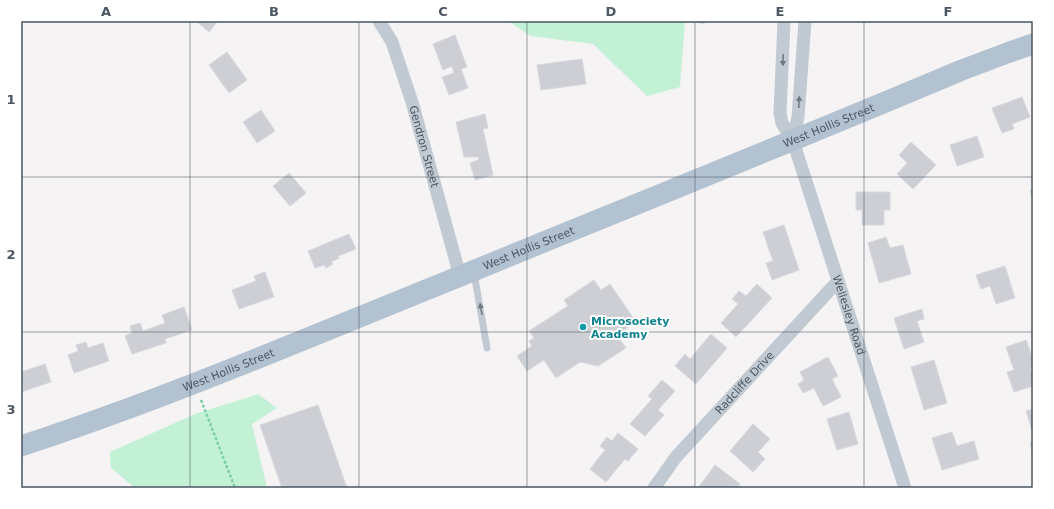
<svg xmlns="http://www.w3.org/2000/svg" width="1054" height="509" viewBox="0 0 1054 509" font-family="'DejaVu Sans',sans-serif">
<rect width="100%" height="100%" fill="#f5f3f3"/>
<g fill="#c3f1d5">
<path d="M508,21H685L680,87L647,96L593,44L531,36Z"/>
<path d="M258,394L277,408L252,424L267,488H135L111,468L110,452L195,414Z"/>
</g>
<g fill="#cdcfd5" stroke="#d7d9de">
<path d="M196,21H218L209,32Z"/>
<path d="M695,21H705L704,24Z"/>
<path d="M455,35L467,67L461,69L468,88L449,95L442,77L454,73L452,66L443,70L433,44Z"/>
<path d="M227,52L247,80L229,93L209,65Z"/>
<path d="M582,59L586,84L541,90L537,65Z"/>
<path d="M1022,97L1030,117L1012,124L1014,129L1002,133L992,108Z"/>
<path d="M261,110L275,131L257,143L243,122Z"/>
<path d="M485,114L488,128L483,129L493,175L475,180L470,163L478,160L479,157H464L456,122Z"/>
<path d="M977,136L984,157L957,166L950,145Z"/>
<path d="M911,142L936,165L913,189L897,174L907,163L899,155Z"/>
<path d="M289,173L306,193L290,206L273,186Z"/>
<path d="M1033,189V199L1030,190Z"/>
<path d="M856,192H890V210H884V225H862V210H856Z"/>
<path d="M784,225L799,270L772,280L766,263L773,261L763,232Z"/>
<path d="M349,234L356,249L338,256L339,258L331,262L333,264L326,268L324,265L315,268L308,251Z"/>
<path d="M886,237L890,248L903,245L911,274L879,283L868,243Z"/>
<path d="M1005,266L1015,298L996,304L990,286L981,289L976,275Z"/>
<path d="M265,272L274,297L239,309L232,290L256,281L254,276Z"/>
<path d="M594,280L601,290L610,284L636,322L617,335L626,348L598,366L580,362L556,378L544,360L527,371L517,356L532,346L529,341L534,338L529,331L568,306L564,300Z"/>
<path d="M757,284L772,298L736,337L721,323L738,304L732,299L739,291L746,296Z"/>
<path d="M184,307L192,330L165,339L166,343L132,354L125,336L132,333L130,326L140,323L143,331L165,323L162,315Z"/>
<path d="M922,309L924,319L917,321L924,342L904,349L894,318Z"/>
<path d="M711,334L727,348L696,384L675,366L685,354L690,359Z"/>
<path d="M1026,340L1033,359V367L1030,368L1033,375V386L1014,392L1007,372L1014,370L1006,347Z"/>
<path d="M86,342L88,348L103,343L109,361L74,373L68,355L78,351L76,345Z"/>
<path d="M828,357L838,376L832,379L841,397L823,406L814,388L803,393L798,384L804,380L800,372Z"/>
<path d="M934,360L947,403L924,410L911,367Z"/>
<path d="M45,364L51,382L21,392V372Z"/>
<path d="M662,380L675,391L658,410L664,415L645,436L630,424L652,399L648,396Z"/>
<path d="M318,405L347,488H282L260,425Z"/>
<path d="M1033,409V434L1026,411Z"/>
<path d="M849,412L858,444L837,450L827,419Z"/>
<path d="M753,424L770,439L758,452L765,459L753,472L730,451Z"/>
<path d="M952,432L957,446L974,441L979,459L942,470L932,438Z"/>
<path d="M618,433L638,449L628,461L625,459L606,482L590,469L605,450L600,446L607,437L612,441Z"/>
<path d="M1033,442V453L1030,443Z"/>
<path d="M715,465L740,484L737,488H698Z"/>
</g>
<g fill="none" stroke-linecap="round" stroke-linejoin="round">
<path stroke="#7ad0a6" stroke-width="2.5" stroke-dasharray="3 2" stroke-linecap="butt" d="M201,400L235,488"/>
<path stroke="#c1cad2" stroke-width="7" d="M474,273L487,348"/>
<g stroke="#c1cad2" stroke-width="13">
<path id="s1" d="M379,21L392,42L412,102L460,276"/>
<path id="s2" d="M784,21L780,113L782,123L793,141L905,488"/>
<path d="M793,141L798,117L805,21"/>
<path id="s3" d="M654,488L676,457L838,281"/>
</g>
<path stroke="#b3c2d1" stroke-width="21" id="s4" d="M21,446C171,397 316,334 463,275C629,207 796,140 962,70L1007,53L1033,44"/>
</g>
<defs><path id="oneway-solid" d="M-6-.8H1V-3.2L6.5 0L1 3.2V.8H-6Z"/></defs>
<g fill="#6e7983">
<use href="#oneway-solid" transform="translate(783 60) rotate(91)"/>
<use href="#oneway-solid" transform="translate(799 102) rotate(-87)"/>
<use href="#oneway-solid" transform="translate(481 309) rotate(-100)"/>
</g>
<path fill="none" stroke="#4a5661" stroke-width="1" stroke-opacity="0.55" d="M190,21V488M359,21V488M527,21V488M695,21V488M864,21V488M21,177H1033M21,332H1033"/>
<circle fill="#0f9aa8" stroke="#fff" stroke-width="1.5" cx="583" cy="327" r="4"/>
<g text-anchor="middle" stroke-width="4" stroke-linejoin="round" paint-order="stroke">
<g font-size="11" fill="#4a5661" stroke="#fff">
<text dy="4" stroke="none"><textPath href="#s4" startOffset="869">West Hollis Street</textPath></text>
<text dy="4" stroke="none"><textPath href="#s1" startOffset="134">Gendron Street</textPath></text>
<text dy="4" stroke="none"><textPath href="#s4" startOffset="545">West Hollis Street</textPath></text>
<text dy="4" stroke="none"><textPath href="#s2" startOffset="306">Wellesley Road</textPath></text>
<text dy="4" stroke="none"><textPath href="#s4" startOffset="221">West Hollis Street</textPath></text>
<text dy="4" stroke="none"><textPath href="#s3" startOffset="139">Radcliffe Drive</textPath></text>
</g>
<g font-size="11" font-weight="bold" fill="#0d838f" stroke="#fff" text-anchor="start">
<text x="591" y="325">Microsociety<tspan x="591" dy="13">Academy</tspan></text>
</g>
</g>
<rect width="1054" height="509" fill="none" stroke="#ffffff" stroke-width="44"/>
<rect x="22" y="22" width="1010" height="465" fill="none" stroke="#4a5661" stroke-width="1.5"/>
<g font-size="13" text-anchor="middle" font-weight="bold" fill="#4a5661">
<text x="106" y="16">A</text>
<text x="274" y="16">B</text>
<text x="443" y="16">C</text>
<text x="611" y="16">D</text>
<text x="780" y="16">E</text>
<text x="948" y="16">F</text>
<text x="11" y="104">1</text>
<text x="11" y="259">2</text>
<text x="11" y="414">3</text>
</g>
</svg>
